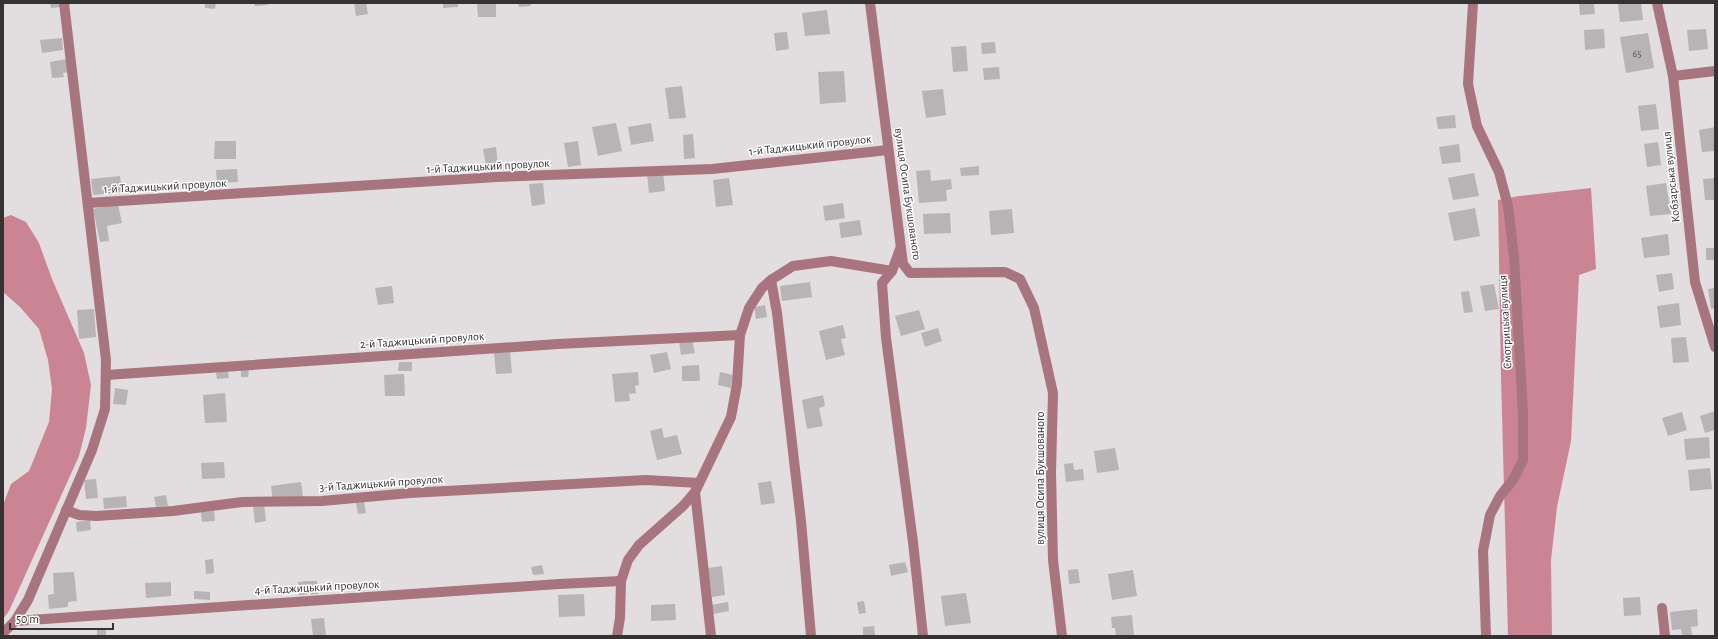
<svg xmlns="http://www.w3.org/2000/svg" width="1718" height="639" viewBox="0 0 1718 639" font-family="'Alegreya Sans',sans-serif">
<rect width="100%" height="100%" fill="#e2ddde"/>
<g fill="#cb8494">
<path d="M1591,188L1596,269L1579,275L1571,441L1557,507L1551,560L1552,636H1508L1501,377L1498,200L1519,196Z"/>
<path d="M11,215L26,222L39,243L52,279L84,353L91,385L86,428L79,456L9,611L3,619V505L11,484L29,471L49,422L52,389L48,360L39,329L20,307L3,292V218Z"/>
</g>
<g fill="#b8b4b5">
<path d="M50,3H61V7L51,8Z"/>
<path d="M205,3H216L215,9L205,8Z"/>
<path d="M254,3H268V5L255,6Z"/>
<path d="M354,3H366L368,14L356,16Z"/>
<path d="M443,3H458V7L443,8Z"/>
<path d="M477,3H496V17H478Z"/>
<path d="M518,3H530L531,6L519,7Z"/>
<path d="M1579,3H1594L1595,14L1580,15Z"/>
<path d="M1618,3H1641L1643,20L1620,22Z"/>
<path d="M827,10L830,34L805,36L802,13Z"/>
<path d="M1604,29L1605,48L1585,50L1584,30Z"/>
<path d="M1706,29L1708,49L1689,51L1687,30Z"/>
<path d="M787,32L789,49L776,51L774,33Z"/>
<path d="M1648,33L1654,68L1626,73L1620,37Z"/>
<path d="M62,38L63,50L42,53L40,40Z"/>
<path d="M995,42L996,53L982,54L981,43Z"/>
<path d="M966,46L968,71L953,72L951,47Z"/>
<path d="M67,59L69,72L63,73L64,77L52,78L50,62Z"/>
<path d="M999,67L1000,79L984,80L983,68Z"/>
<path d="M844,71L846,102L820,104L818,72Z"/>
<path d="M682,86L686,118L669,119L665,88Z"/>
<path d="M943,89L946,115L926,118L922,91Z"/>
<path d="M1656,104L1659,129L1641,131L1638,106Z"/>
<path d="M1455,115L1456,128L1438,129L1436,117Z"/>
<path d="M616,123L622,151L598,156L592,127Z"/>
<path d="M651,123L654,141L631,145L628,127Z"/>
<path d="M1715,127V151L1702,152L1699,130Z"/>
<path d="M693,134L695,158L684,159L683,135Z"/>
<path d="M215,141H236V159H214Z"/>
<path d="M578,141L581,165L568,167L564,143Z"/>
<path d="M1658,142L1661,165L1647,167L1644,144Z"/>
<path d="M1459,144L1461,162L1442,164L1439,147Z"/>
<path d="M496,147L498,165L486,166L483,149Z"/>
<path d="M979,166V175L961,176L960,168Z"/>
<path d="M237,169L238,182L217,183L216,170Z"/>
<path d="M930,170L931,181L951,179L952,189L946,190L947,201L919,203L916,171Z"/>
<path d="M663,172L665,191L649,193L647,174Z"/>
<path d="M1474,173L1479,196L1453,200L1448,178Z"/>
<path d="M120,176L122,192L93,195L91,179Z"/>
<path d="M729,178L733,205L716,207L713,180Z"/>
<path d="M1715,178V200H1705L1703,179Z"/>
<path d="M543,183L545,204L532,206L529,184Z"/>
<path d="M1666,183L1671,214L1650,216L1646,186Z"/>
<path d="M843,203L845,218L825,221L823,206Z"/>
<path d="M118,204L122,223L107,226L109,241L100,242L93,209Z"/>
<path d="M1475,208L1480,236L1454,241L1448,213Z"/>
<path d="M1012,209L1014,233L991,235L989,211Z"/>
<path d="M950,213L951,233L924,234L923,214Z"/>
<path d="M860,220L862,235L841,238L839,223Z"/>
<path d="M1668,234L1670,255L1644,258L1641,238Z"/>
<rect x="1706" y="248" width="9" height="12"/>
<path d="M1672,273L1674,289L1659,292L1656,275Z"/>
<path d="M810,282L812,297L782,301L780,286Z"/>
<path d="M1494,284L1499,309L1485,311L1480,286Z"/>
<path d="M392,286L394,303L378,305L375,288Z"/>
<path d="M1715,288V308L1711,309L1708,289Z"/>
<path d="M1469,291L1473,312L1464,313L1461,292Z"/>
<path d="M1679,303L1681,325L1660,328L1657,306Z"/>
<path d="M765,305L767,317L756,319L754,307Z"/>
<path d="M94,309L96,337L79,339L77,310Z"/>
<path d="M919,310L925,329L901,336L895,316Z"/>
<path d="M843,325L846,338L841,339L845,355L826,360L819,331Z"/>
<path d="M938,328L942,341L925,347L921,333Z"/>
<path d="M1686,337L1689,362L1673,363L1671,338Z"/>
<path d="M692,340L695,353L681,355L679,342Z"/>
<path d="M510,352L512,373L496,374L494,353Z"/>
<path d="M667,352L671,369L654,373L650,355Z"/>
<path d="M399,362H412V371H398Z"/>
<path d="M699,365L700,381H682V366Z"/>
<path d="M241,369H249L248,377H241Z"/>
<path d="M228,371L229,378L217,379L216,372Z"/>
<path d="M638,372L639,385L635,386L636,393L629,394L630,401L615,402L612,374Z"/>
<path d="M720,372L733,375L731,388L718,385Z"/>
<path d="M404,374L405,396H385L384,375Z"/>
<path d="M115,388L128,390L126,405L113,404Z"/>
<path d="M225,393L227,422L205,423L203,395Z"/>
<path d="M823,395L825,406L819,408L823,426L807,429L802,400Z"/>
<path d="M1715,411V430L1705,433L1700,416Z"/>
<path d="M1682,412L1687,430L1668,436L1662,418Z"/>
<path d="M662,428L664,438L677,435L682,454L657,460L650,431Z"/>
<path d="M1709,437L1710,458L1686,460L1684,439Z"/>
<path d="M1115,448L1119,470L1097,473L1094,451Z"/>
<path d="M224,462L225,478L202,479L201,463Z"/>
<path d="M1073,463L1074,470L1083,469L1084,480L1066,482L1064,464Z"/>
<path d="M1710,468L1712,489L1690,491L1688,470Z"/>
<path d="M96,479L98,498L86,499L84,480Z"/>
<path d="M771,481L775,503L761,505L758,483Z"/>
<path d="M301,482L303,497L273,501L271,486Z"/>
<path d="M166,495L168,506L156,507L154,497Z"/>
<path d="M126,496L127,507L104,509L103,498Z"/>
<path d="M364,501L366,513L358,514L356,503Z"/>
<path d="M264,504L266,521L255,523L253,505Z"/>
<path d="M214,511L215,521L202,522L201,512Z"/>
<path d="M90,520L91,530L77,532L76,522Z"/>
<path d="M213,559L214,573L206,574L205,560Z"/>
<path d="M905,562L908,572L891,576L889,565Z"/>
<path d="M542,565L544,574L533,575L531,567Z"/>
<path d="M722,566L725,595L712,597L708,568Z"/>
<path d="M1078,569L1080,583L1069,584L1068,570Z"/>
<path d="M1133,570L1137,596L1112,600L1108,574Z"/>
<path d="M74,572L77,601L68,602V607L49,609L48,595L54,594L53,573Z"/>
<path d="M307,581H317L318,594L299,595L298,582Z"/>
<path d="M171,582V596L146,598L145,583Z"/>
<path d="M194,591L210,592V600L194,599Z"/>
<path d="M966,593L971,623L945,626L941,596Z"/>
<path d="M584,594L585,616L559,617L558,595Z"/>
<path d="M1640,597L1641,615L1624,616L1623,598Z"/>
<path d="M864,601L866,613L859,614L857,602Z"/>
<path d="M728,602L729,611L713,614L711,605Z"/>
<path d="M675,604L676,620L651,621V605Z"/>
<path d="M1697,609L1698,626L1691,627L1692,635L1682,636L1681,629L1672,630L1670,612Z"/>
<path d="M1132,615L1134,636H1116L1115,628H1112L1111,617Z"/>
<path d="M324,618L326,636H313L311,619Z"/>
<path d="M874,626L875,636H863V627Z"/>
<rect x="97" y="629" width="9" height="7"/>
</g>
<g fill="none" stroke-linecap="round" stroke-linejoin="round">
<g stroke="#a8747f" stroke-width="10">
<path d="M870,3L903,264L910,273L1005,272L1020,279L1034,308L1053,393L1051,472L1053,560L1062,636"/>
<path d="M1473,3L1468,84L1477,126L1499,172L1508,206L1514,257L1523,413V460L1513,480L1500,496L1490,515L1483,551L1486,636"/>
<path d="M1657,3L1673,76L1695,282L1715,347"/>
<path d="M1673,76L1715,71"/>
<path d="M88,203L497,177L712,169L888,150"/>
<path d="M900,249L892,271L882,283L886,338L913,542L923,636"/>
<path d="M771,280L777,313L801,521L811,636"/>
<path d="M106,375L558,344L740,335"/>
<path d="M695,492L711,636"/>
<path d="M66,510L79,515L96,516L173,511L242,502L322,501L410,493L646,480L699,483"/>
<path d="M1662,608L1665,636"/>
<path d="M15,621L559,584L621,581"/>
<path d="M3,633L15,621L28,600L92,450L105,409L106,360L64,3"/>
<path d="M617,636L620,618L621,581L628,560L639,545L683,506L695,492L731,417L737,384L740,335L749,308L762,288L771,280L793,266L831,261L892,271"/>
</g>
</g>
<g text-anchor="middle" stroke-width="3" stroke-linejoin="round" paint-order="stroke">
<g font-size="10" fill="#555254">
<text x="1637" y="57">65</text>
</g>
<g font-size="12" fill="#343233" stroke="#fff">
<text transform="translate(810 145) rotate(-6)" y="4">1-й Таджицький провулок</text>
<text transform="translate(488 166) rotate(-3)" y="4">1-й Таджицький провулок</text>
<text transform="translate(1671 177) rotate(-96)" y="4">Кобзарська вулиця</text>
<text transform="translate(165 186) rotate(-3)" y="4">1-й Таджицький провулок</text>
<text transform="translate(908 194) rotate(82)" y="4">вулиця Осипа Букшованого</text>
<text transform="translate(1505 322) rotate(-93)" y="4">Смотрицька вулиця</text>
<text transform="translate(422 340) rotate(-4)" y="4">2-й Таджицький провулок</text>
<text transform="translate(1040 478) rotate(-90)" y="4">вулиця Осипа Букшованого</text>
<text transform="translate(381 483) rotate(-4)" y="4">3-й Таджицький провулок</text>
<text transform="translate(317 587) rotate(-3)" y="4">4-й Таджицький провулок</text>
</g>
</g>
<rect width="1718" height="639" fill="none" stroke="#343233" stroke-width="8"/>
<path d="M10 623v6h103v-6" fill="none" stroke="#343233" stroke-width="2"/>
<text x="16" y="623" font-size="12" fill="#343233" stroke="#ffffff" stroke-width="3" paint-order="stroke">50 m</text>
</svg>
